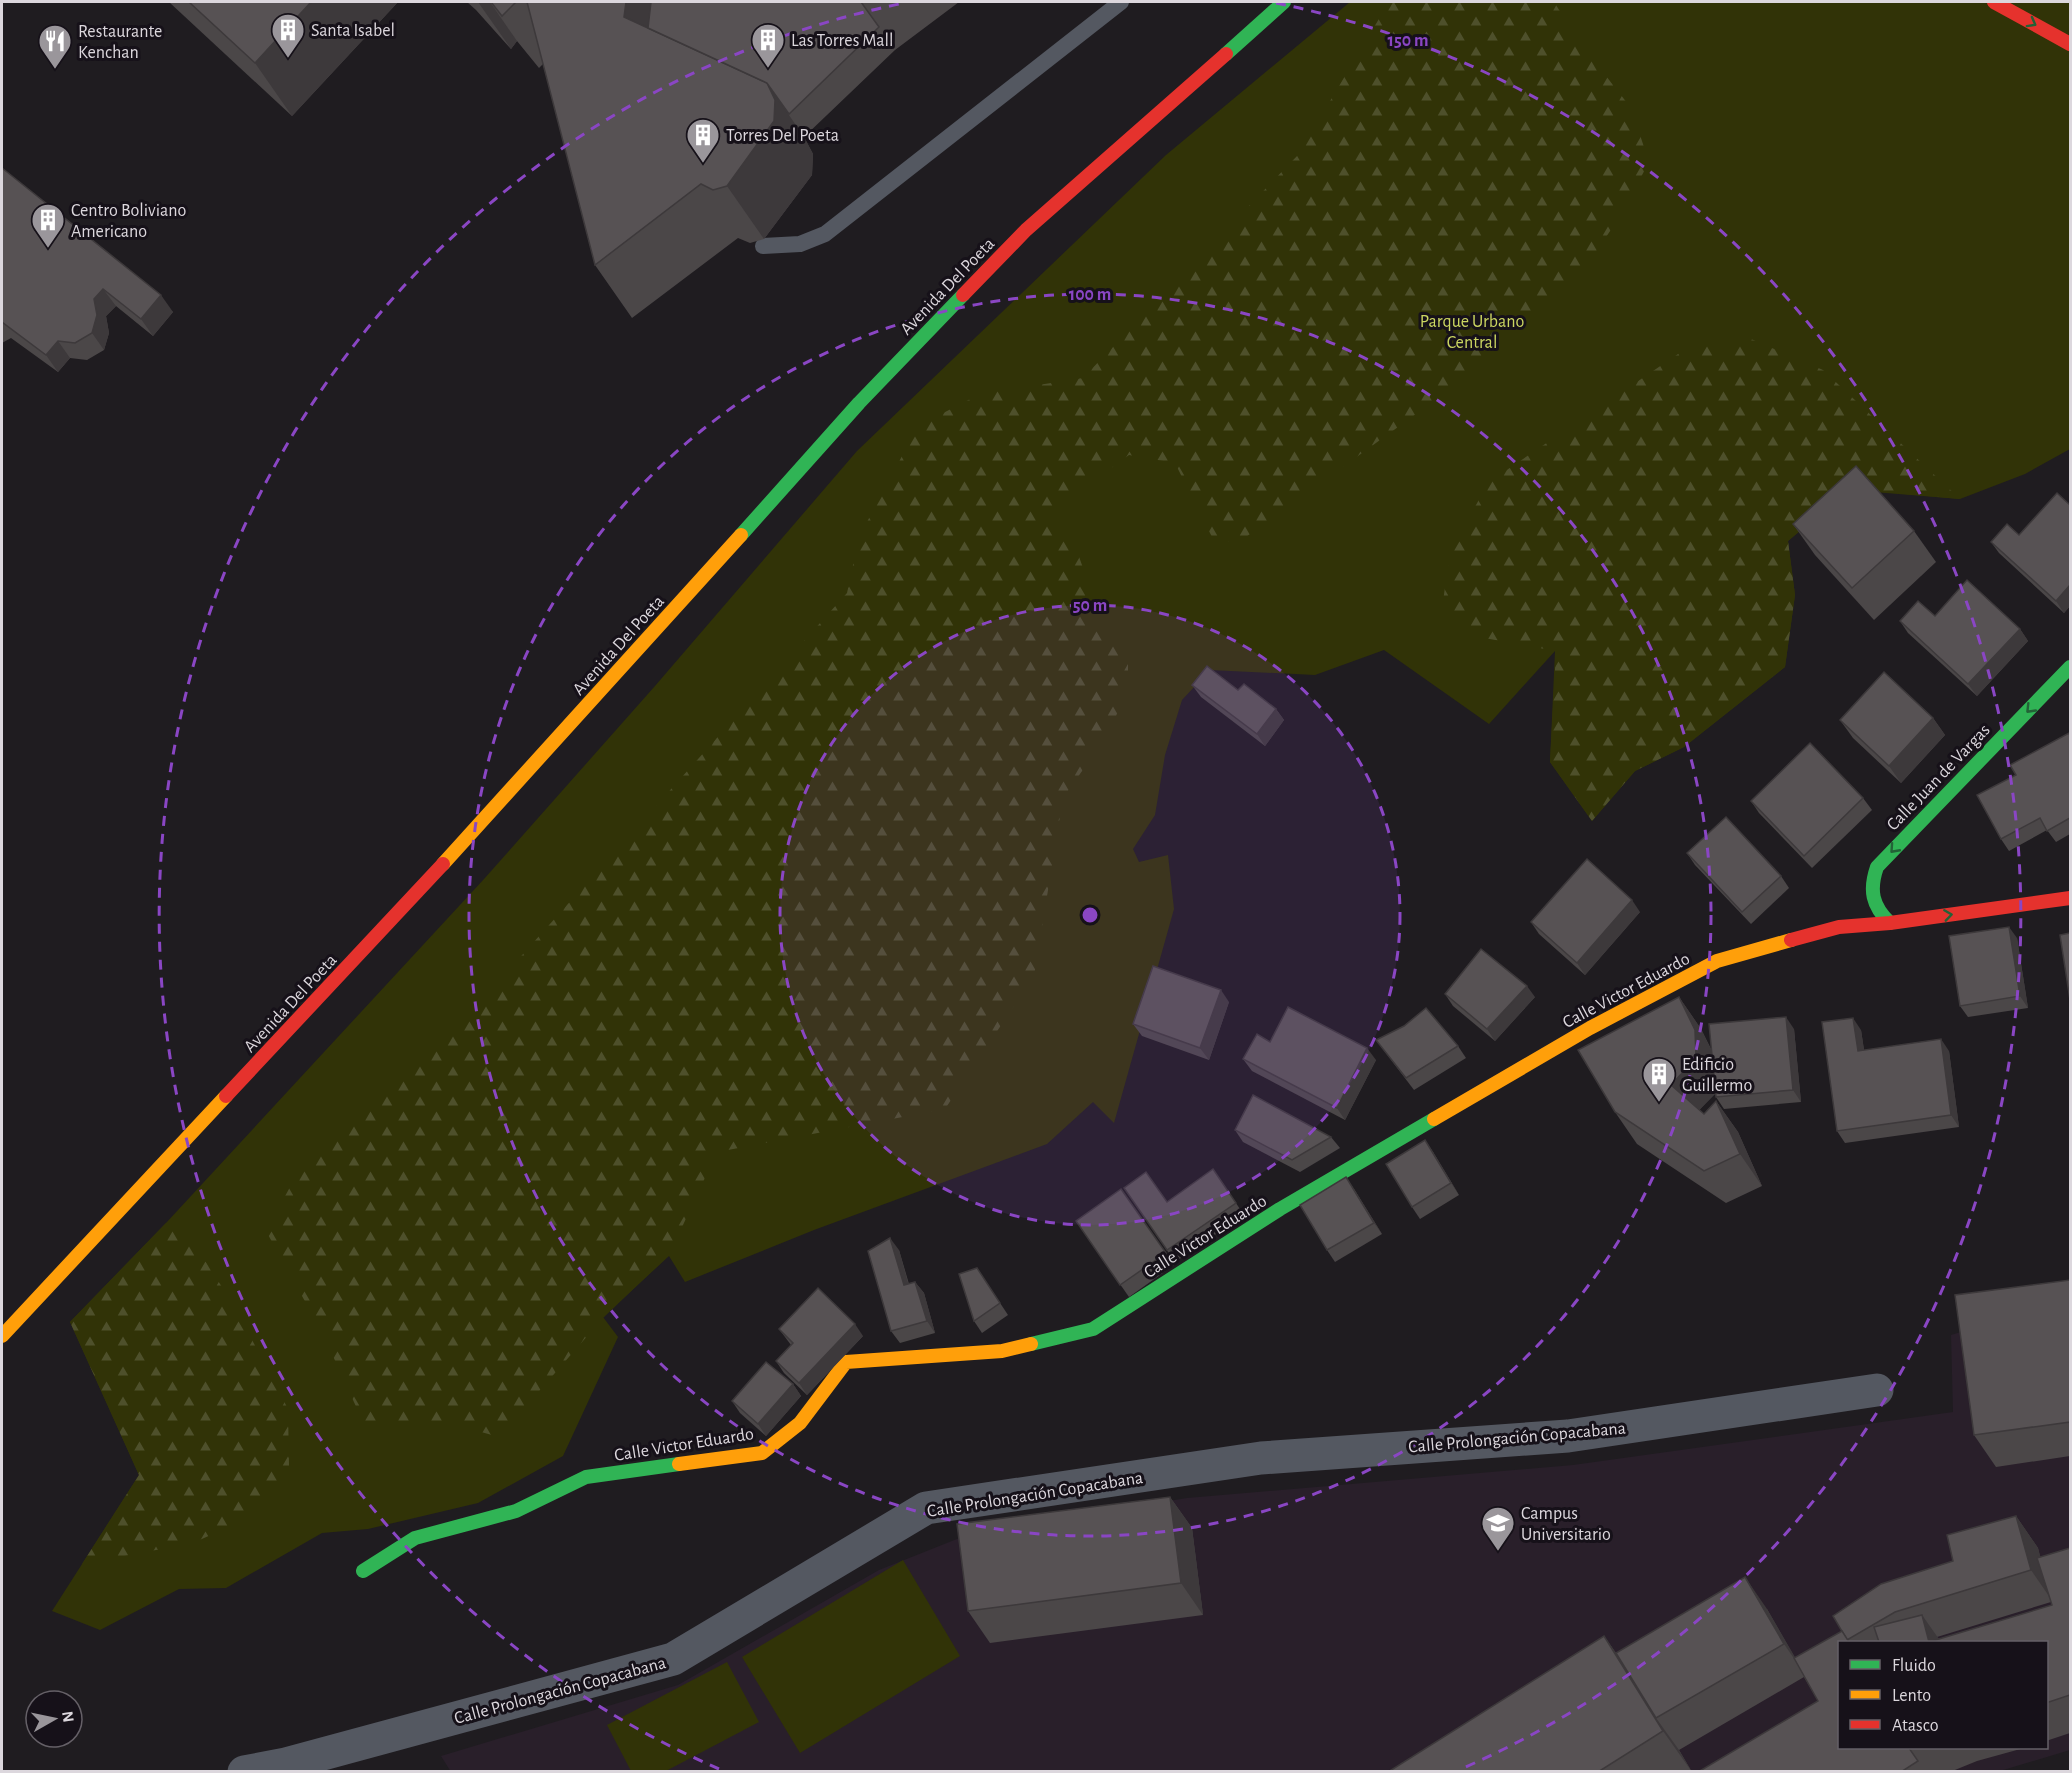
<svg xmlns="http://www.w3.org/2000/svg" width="2072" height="1773" viewBox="0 0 2072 1773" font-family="'Alegreya Sans',sans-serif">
<defs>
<pattern id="forest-firs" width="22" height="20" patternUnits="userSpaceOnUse" patternTransform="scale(1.5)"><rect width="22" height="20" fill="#313307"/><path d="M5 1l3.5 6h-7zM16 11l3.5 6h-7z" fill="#4e502b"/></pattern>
</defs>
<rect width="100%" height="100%" fill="#1f1c20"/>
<path fill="#291f2a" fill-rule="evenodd" d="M2070,1314V1750L2000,1771L451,1772L441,1756L678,1685L879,1570L972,1533L1187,1498L1573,1465L1953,1412L1951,1335L1977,1327ZM1840,1642H2046V1748H1840Z"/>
<g fill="#313307">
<path d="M1350,2H2070V449L2025,474L1960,499L1849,490L1788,541L1795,595L1785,667L1684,747L1635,771L1592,821L1550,762L1555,651L1489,724L1384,650L1315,675L1210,670L1182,700L1165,755L1155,815L1133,849L1139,862L1168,855L1174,909L1114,1123L1093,1102L1047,1144L814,1230L685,1282L669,1256L603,1317L618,1337L563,1456L478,1503L368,1529L322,1533L226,1588L179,1589L100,1630L52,1611L139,1475L70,1322L166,1223L484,879L655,686L857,451L1166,155Z"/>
<path d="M903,1560L960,1656L800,1753L742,1657Z"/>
<path d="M727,1662L759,1722L666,1771H631L607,1725Z"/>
</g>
<g fill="url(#forest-firs)">
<path d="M1389,2H1554L1581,44L1631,108L1649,162L1619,218L1567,294L1416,414L1239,542L1214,541L1175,463L1129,455L1052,511L1077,551L1106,633L1128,657V683L1111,730L1063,798L1034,976L945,1109L717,1152L669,1255L603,1318L499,1437L442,1421L364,1424L322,1332L266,1231L301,1167L472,1011L847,593L859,537L918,426L980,394L1083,378L1298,155Z"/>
<path d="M1751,339L1823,370L1960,499L1849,489L1788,541L1795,595L1785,667L1684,747L1635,771L1592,821L1550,762L1556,651L1473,636L1442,609L1450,551L1489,482L1684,350Z"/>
<path d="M166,1223L207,1263L238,1313L288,1409L289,1466L255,1515L193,1543L82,1564L139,1475L70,1322Z"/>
</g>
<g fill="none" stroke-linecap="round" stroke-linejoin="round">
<path stroke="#545861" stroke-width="16" d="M763,246L800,244L825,234L1121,2"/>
<path stroke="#545861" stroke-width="33" d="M244,1772L286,1764L673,1659L926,1508L1261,1458L1568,1436L1877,1390"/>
<g stroke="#30b455" stroke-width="14">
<path d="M1226,54L1284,2"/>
<path d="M741,535L859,403L963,295"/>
<path d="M1890,923C1872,906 1869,890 1877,867L2070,667"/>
<path d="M1031,1344L1093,1329L1280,1209L1434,1119"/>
<path d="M363,1571L415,1538L516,1511L586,1477L679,1464"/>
</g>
<g stroke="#ff9f0a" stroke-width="14">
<path d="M443,864L741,535"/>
<path d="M1434,1119L1590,1028L1717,961L1791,940"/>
<path d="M2,1336L226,1096"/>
<path d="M679,1464L762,1453L800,1423L846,1362L1002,1351L1031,1344"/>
</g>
<g stroke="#e5322d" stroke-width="14">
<path d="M1994,2L2070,44"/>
<path d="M963,295L1026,230L1226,54"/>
<path d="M1791,940L1839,927L1890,923L2070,898"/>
<path d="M226,1096L443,864"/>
</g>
</g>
<g fill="#4b4748" fill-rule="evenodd">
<path d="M169,2H398L292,116Z"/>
<path d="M467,2H959L895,50L804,137L813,154L812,175L764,239L750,243L738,238L632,318L595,265L543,64L539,68L517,41L511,49L476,10Z"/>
<path d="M2,168L173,312L153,336L116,306L106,316L109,333L104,350L87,360L70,358L58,372L11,338L2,343Z"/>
<path d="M2070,505V606L2064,613L1999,553L1991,542L2019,535Z"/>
<path d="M1793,524L1914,531L1936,562L1874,620L1815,555Z"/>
<path d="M1935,616L2020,629L2028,641L1977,696L1908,633L1900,621Z"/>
<path d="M1192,685L1238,690L1276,709L1284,720L1265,746L1201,697Z"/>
<path d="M1933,718L1945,735L1901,783L1853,738L1840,720Z"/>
<path d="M2070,735V834L2056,842L2047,830L2009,851L2001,839L2016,775Z"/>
<path d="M1863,798L1872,810L1812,868L1759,813L1751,801Z"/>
<path d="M1687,853L1781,876L1789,888L1751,924L1695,865Z"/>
<path d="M1640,912L1585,975L1539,934L1531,922Z"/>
<path d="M2017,938L2028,1008L1968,1017L1960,1006Z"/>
<path d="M1445,994L1535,997L1495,1041L1453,1006Z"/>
<path d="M1679,997L1701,1029L1712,1051L1794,1029L1801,1102L1724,1109L1716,1097V1093L1699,1110L1704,1114L1716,1101L1738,1132L1762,1186L1726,1203L1637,1144L1615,1112Z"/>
<path d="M1229,1002L1209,1060L1142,1036L1133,1024Z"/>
<path d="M1861,1030L1864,1050L1949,1051L1959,1127L1845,1143L1837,1131Z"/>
<path d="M1376,1040L1458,1046L1466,1058L1414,1090Z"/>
<path d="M1270,1042L1376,1060L1345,1120L1252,1071L1243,1059Z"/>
<path d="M1235,1130L1331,1137L1340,1148L1300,1172L1243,1142Z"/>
<path d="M1425,1140L1433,1152L1459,1195L1420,1219L1412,1207Z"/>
<path d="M1213,1169L1244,1215L1175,1262L1124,1188L1167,1202Z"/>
<path d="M1121,1189L1174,1265L1129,1297L1076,1221Z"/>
<path d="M1354,1189L1382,1234L1335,1262L1327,1250Z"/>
<path d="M899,1250L909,1284L915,1282L924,1293L935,1333L900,1343L891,1331Z"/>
<path d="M977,1268L1008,1315L982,1333L974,1321Z"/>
<path d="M2070,1280V1456L1996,1467L1974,1435Z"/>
<path d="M779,1329L863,1336L807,1395L784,1373L776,1361L791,1345Z"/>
<path d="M793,1384L801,1396L766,1436L740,1413L732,1401Z"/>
<path d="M1170,1497L1192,1528L1203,1615L990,1643L968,1611Z"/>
<path d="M2016,1516L2038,1548L2040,1557L2070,1548V1733L2046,1741V1642H1839V1748H2024L1977,1761L1950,1772H1698L1818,1701L1804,1677L1679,1750L1692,1772H1388L1604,1636L1616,1653L1767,1609L1795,1658L1842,1631L1953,1561ZM2051,1602L2052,1605L1939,1639L1937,1637Z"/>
</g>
<g fill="#3d393b">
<path d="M311,2H398L292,116L255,63Z"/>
<path d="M478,2H490L517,41L511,49Z"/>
<path d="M626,2H654L663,56L624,17Z"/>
<path d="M767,83L804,137L813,154L812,175L764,239L727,186Z"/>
<path d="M103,289L116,306L106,316L109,333L104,350L92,333L94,299Z"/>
<path d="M161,295L173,312L153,336L141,319Z"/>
<path d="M58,341L70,358L58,372L46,355Z"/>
<path d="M2070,585V606L2064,613L2056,601Z"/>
<path d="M2020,629L2028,641L1977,696L1968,684Z"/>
<path d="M1276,709L1284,720L1265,746L1257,734Z"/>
<path d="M1933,718L1945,735L1901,783L1889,766Z"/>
<path d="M1632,900L1640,912L1585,975L1577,963Z"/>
<path d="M2009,927L2017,938L2028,1008L2020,996Z"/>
<path d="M1527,986L1535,997L1495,1041L1487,1029Z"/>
<path d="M1221,990L1229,1002L1209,1060L1200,1048Z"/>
<path d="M1679,997L1701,1029L1717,1062L1718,1090L1693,1117L1671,1085Z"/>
<path d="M1786,1017L1794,1029L1801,1102L1793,1090Z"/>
<path d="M1853,1018L1861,1030L1866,1063L1858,1051Z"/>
<path d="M1941,1039L1949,1051L1959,1127L1951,1115Z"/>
<path d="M1367,1048L1376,1060L1345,1120L1337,1108Z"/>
<path d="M1716,1101L1738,1132L1762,1186L1740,1154Z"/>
<path d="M1425,1140L1433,1152L1459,1195L1451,1183Z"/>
<path d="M1346,1177L1354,1189L1382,1234L1374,1223Z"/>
<path d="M890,1238L899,1250L912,1297L904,1285Z"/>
<path d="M915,1282L924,1293L935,1333L927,1321Z"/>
<path d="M855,1324L863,1336L807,1395L799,1383Z"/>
<path d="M793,1384L801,1396L766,1436L758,1424Z"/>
<path d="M1170,1497L1192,1528L1203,1615L1181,1583Z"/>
<path d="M2016,1516L2038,1548L2053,1602L2031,1570Z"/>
<path d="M1745,1577L1767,1609L1806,1676L1784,1644Z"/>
<path d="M1922,1615L1941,1642H1929Z"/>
<path d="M1604,1636L1638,1684L1656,1718L1679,1750L1692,1772L1663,1731Z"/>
</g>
<g fill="#575254" stroke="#3d393b" stroke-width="1.5">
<path d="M189,2H311L255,63Z"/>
<path d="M491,2H516L502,16Z"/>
<path d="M527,2H626L624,17L767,83L775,100L774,121L727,186L713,190L701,184L595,265Z"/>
<path d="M651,2H861L879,27L789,114L767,83L648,28Z"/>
<path d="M2,168L161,295L141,319L103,289L94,299L97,315L92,333L75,343L58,341L46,355L2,322Z"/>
<path d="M1856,466L1914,531L1852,588L1793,524Z"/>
<path d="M2057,493L2070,505V585L2056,601L1991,542L2007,524L2019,535Z"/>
<path d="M1967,580L2020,629L1968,684L1900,621L1918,601L1935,616Z"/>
<path d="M1207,666L1238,690L1244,684L1276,709L1257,734L1192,685Z"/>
<path d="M1884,672L1933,718L1889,766L1840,720Z"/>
<path d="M2069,733L2070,736V818L2047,831L2040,818L2001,839L1977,795L2016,775L2010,765Z"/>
<path d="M1810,743L1863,798L1804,856L1751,801Z"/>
<path d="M1726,817L1781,876L1742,912L1687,853Z"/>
<path d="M1587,859L1632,900L1577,963L1531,922Z"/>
<path d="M2009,927L2020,996L1960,1006L1949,936Z"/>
<path d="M2070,933V1000L2060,935Z"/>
<path d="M1481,949L1527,986L1487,1029L1445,994Z"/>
<path d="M1153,966L1221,990L1200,1048L1133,1024Z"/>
<path d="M1679,997L1695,1030L1696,1058L1671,1085L1704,1114L1716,1101L1740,1154L1704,1171L1615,1112L1578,1050Z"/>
<path d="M1288,1007L1367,1048L1337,1108L1243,1059L1257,1034L1270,1042Z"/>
<path d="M1426,1008L1458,1046L1406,1078L1376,1040L1404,1026Z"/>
<path d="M1786,1017L1793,1090L1716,1097L1709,1024Z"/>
<path d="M1853,1018L1858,1051L1941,1039L1951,1115L1837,1131L1822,1022Z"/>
<path d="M1253,1095L1331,1137L1292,1160L1235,1130Z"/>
<path d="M1425,1140L1451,1183L1412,1207L1386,1164Z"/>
<path d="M1213,1169L1236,1203L1167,1250L1124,1188L1146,1172L1167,1202Z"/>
<path d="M1346,1177L1374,1223L1327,1250L1300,1205Z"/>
<path d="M1121,1189L1166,1253L1120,1285L1076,1221Z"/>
<path d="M890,1238L904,1285L915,1282L927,1321L891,1331L868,1251Z"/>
<path d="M977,1268L1000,1303L974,1321L959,1274Z"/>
<path d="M2070,1280V1422L1974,1435L1955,1295Z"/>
<path d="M818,1288L855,1324L799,1383L776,1361L793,1343L779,1329Z"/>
<path d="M766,1362L793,1384L758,1424L732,1401Z"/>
<path d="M1170,1497L1181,1583L968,1611L957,1524Z"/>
<path d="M2016,1516L2031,1570L1895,1612L1847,1640L1833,1616L1881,1584L1953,1561L1947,1535Z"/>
<path d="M2070,1548V1695L2046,1703V1642H1879L1874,1627L1922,1615L1929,1642L2052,1605L2037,1558Z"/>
<path d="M1745,1577L1784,1644L1656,1718L1616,1653Z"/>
<path d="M1842,1631L1849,1642H1839V1748H1909L1918,1761L1901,1772H1698L1818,1701L1794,1658Z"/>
<path d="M1604,1636L1663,1731L1598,1772H1388Z"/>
</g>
<defs><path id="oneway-chevron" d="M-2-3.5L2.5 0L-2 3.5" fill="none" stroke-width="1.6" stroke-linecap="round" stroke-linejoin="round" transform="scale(1.5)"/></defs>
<g stroke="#236237">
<use href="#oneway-chevron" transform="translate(2032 23) rotate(29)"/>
<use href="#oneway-chevron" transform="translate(2030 709) rotate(134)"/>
<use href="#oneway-chevron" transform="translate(1894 849) rotate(132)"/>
<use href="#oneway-chevron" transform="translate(1948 915) rotate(-8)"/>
</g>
<circle cx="1090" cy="915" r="310" fill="#8a46c4" fill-opacity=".12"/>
<g fill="none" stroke="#8a46c4" stroke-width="3" stroke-dasharray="10 8">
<circle cx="1090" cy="915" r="310"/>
<circle cx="1090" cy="915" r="621"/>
<path d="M719 1769A931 931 0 0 1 904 3M1276 3A931 931 0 0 1 1461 1769"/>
</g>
<defs>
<g id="building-pin" transform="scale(1.725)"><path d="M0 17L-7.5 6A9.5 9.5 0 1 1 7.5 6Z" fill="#9a969b" stroke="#161119"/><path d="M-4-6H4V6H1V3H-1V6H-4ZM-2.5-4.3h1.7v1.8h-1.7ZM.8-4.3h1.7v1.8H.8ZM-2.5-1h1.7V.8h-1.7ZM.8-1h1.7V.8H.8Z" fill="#fff"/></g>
<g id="restaurant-pin" transform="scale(1.725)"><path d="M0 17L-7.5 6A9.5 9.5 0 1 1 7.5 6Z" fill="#9a969b" stroke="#161119"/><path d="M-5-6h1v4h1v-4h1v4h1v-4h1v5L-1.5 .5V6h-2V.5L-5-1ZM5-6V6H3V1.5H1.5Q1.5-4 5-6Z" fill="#fff"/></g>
<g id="university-pin" transform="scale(1.725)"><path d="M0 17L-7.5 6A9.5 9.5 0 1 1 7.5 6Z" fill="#9a969b" stroke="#161119"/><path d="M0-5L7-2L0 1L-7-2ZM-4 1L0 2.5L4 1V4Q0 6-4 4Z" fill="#fff"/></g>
</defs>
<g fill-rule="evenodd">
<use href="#building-pin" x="288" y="30"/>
<use href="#building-pin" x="768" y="40"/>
<use href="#restaurant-pin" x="55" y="41"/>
<use href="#building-pin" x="703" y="135"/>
<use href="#building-pin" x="48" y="220"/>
<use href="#building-pin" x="1659" y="1074"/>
<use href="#university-pin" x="1498" y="1523"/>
</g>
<g text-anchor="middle" stroke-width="6" stroke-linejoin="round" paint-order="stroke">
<g font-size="18" fill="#dcd7dd" stroke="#161119" text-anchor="start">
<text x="311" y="36">Santa Isabel</text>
<text x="78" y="37">Restaurante<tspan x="78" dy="21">Kenchan</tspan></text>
<text x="791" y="46">Las Torres Mall</text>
<text x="726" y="141">Torres Del Poeta</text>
<text x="71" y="216">Centro Boliviano<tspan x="71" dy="21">Americano</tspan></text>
<text x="1682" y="1070">Edificio<tspan x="1682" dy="21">Guillermo</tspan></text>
<text x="1521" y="1519">Campus<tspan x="1521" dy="21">Universitario</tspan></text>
</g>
<g font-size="18" fill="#dcd7dd" stroke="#161119">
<text transform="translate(947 286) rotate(-46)" y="6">Avenida Del Poeta</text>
<text transform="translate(618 645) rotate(-48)" y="6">Avenida Del Poeta</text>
<text transform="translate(1938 777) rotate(-46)" y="6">Calle Juan de Vargas</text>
<text transform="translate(1626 990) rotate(-28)" y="6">Calle Victor Eduardo</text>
<text transform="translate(290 1003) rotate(-47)" y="6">Avenida Del Poeta</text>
<text transform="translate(1205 1236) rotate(-32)" y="6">Calle Victor Eduardo</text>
<text transform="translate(1517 1437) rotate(-5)" y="6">Calle Prolongación Copacabana</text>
<text transform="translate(684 1444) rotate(-9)" y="6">Calle Victor Eduardo</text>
<text transform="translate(1035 1494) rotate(-9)" y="6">Calle Prolongación Copacabana</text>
<text transform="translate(560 1690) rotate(-15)" y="6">Calle Prolongación Copacabana</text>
</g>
<g font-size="18" fill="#ccd661" stroke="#161119">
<text x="1472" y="327">Parque Urbano<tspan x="1472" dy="21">Central</tspan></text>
</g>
</g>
<circle cx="1090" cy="915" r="9" fill="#8a46c4" stroke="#161119" stroke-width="3"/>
<g font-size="18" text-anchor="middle" font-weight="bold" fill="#8a46c4" stroke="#161119" stroke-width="6" stroke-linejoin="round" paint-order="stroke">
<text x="1408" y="46">150 m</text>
<text x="1090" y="300">100 m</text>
<text x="1090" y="611">50 m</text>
</g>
<rect width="2072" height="1773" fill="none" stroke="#dcd7dd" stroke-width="6"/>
<rect x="1838" y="1641" width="210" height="108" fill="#161119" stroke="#656067" stroke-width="1.5"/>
<rect x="1850" y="1660" width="30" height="9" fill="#30b455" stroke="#656067" stroke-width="1.5"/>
<text x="1892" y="1671" font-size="18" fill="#dcd7dd">Fluido</text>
<rect x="1850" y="1690" width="30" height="9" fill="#ff9f0a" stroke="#656067" stroke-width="1.5"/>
<text x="1892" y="1701" font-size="18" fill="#dcd7dd">Lento</text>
<rect x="1850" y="1720" width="30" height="9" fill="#e5322d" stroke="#656067" stroke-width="1.5"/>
<text x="1892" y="1731" font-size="18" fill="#dcd7dd">Atasco</text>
<g transform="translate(54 1719) rotate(81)"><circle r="28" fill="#161119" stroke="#656067" stroke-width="1.5"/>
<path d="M0-4.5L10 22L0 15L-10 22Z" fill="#9a969b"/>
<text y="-9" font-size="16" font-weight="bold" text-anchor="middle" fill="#dcd7dd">N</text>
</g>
</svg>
